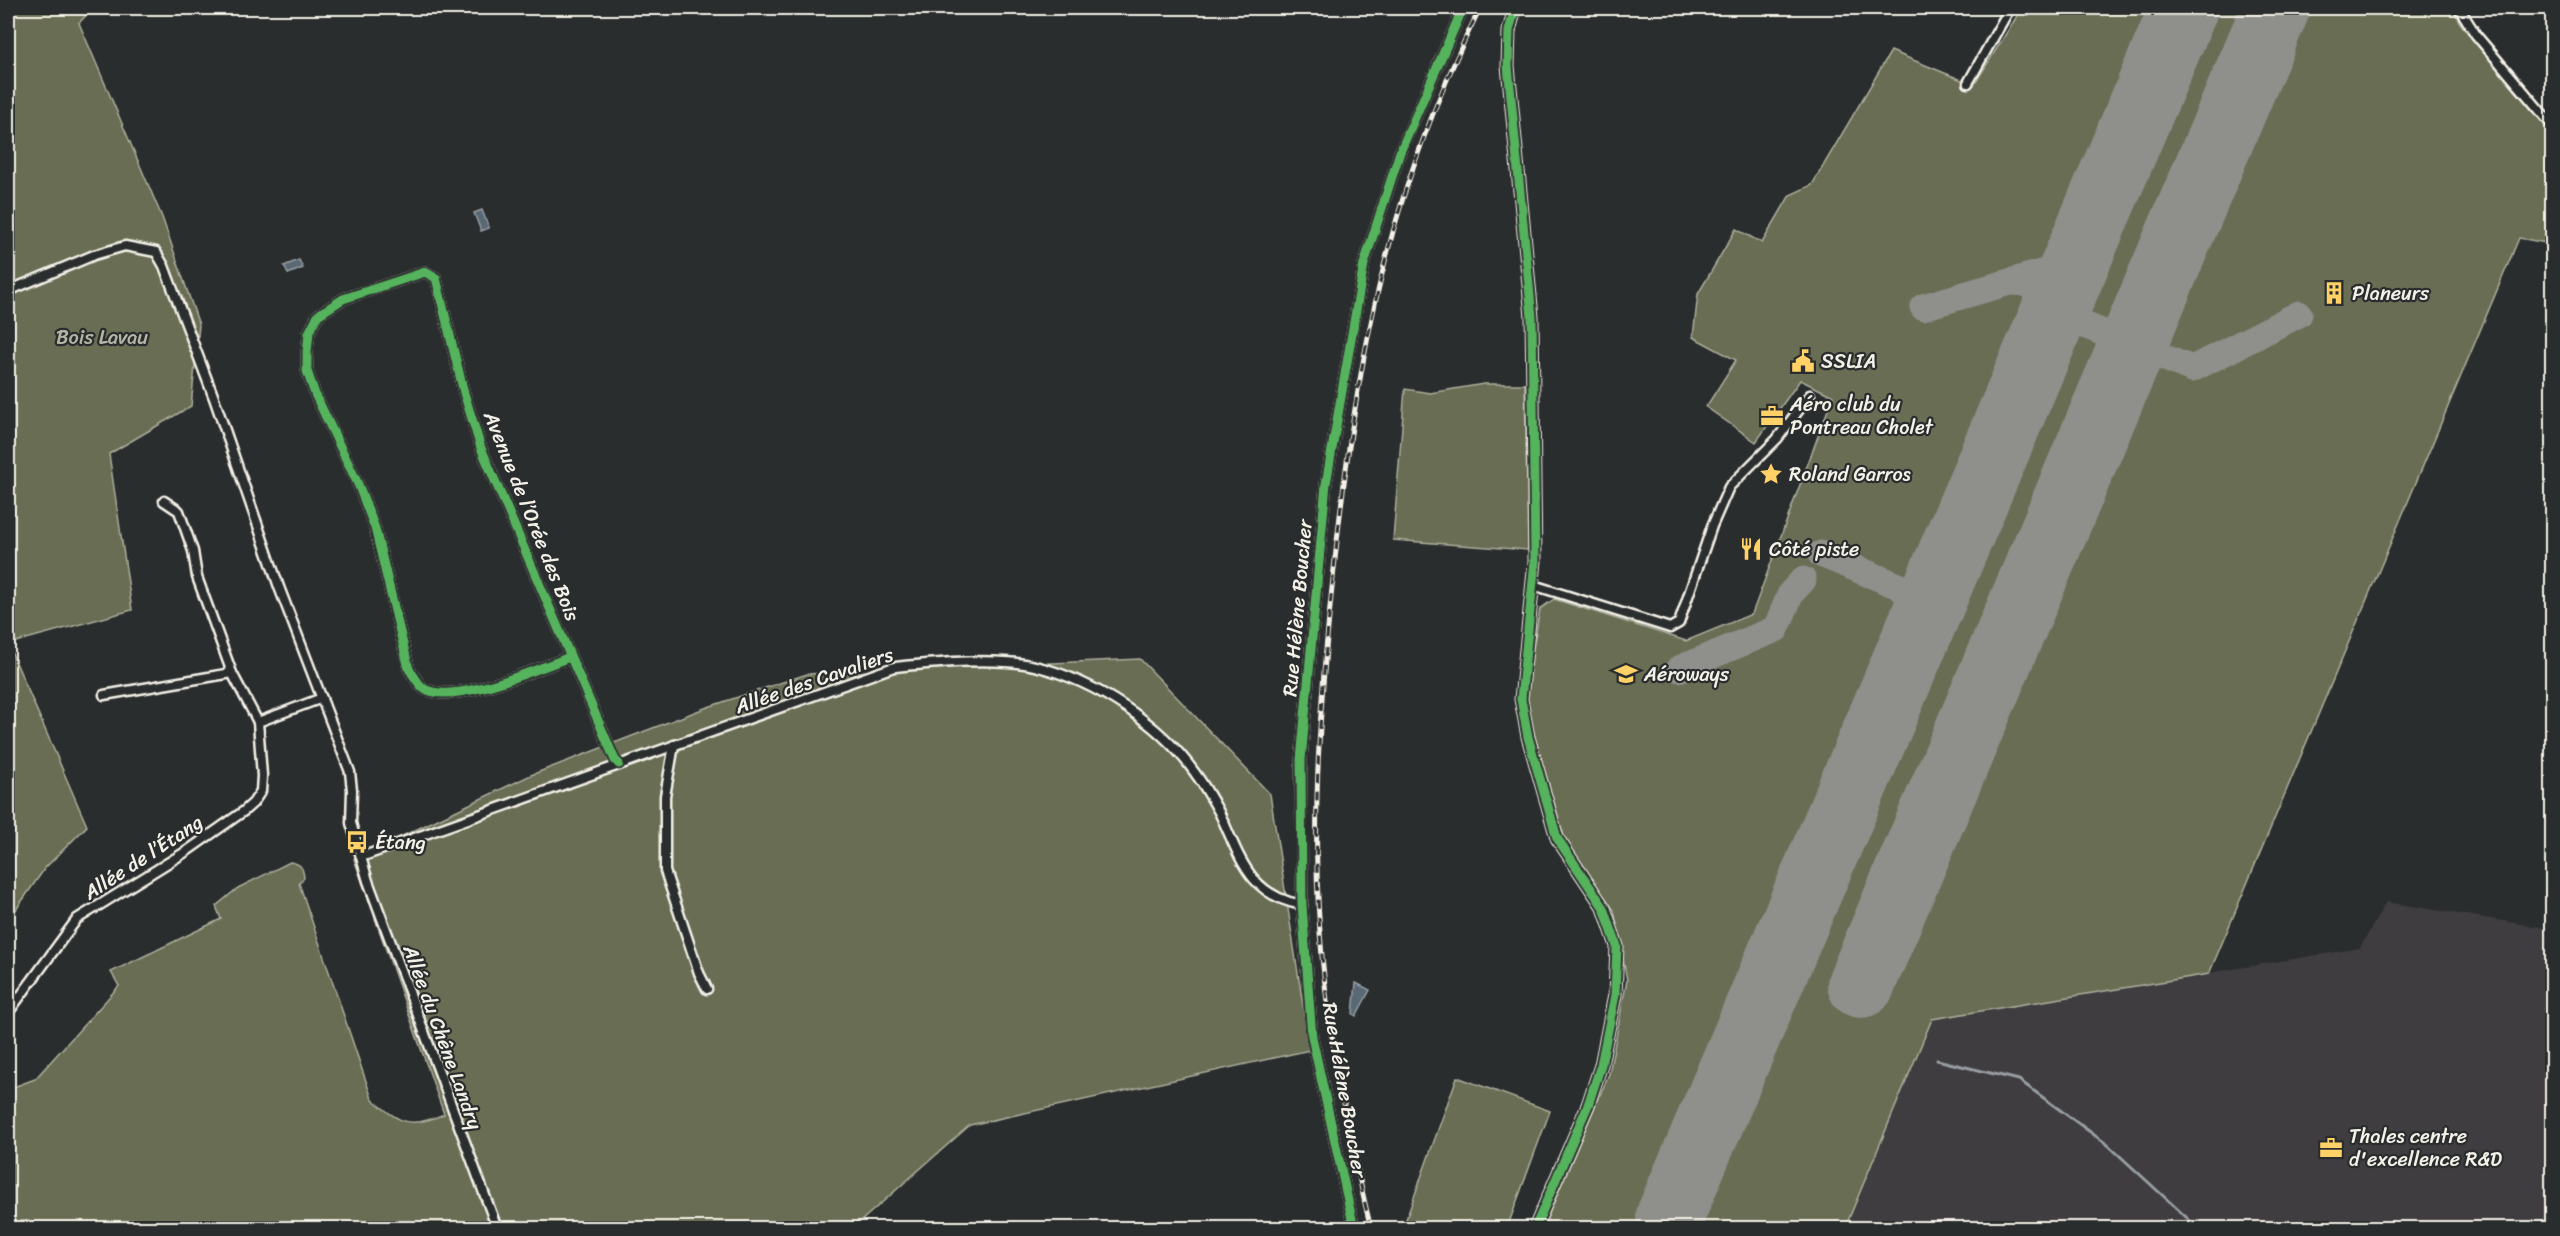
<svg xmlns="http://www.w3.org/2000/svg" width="2560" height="1236" viewBox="0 0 2560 1236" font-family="Sriracha,sans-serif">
<rect width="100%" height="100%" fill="#2a2d2e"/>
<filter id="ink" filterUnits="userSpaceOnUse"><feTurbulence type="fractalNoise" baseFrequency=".0167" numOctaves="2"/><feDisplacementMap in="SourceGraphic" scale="12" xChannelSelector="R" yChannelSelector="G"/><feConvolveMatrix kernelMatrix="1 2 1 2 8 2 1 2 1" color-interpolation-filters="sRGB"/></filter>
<g filter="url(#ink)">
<path fill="#3f3d41" d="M2386,902L2552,929V1228H1845L1932,1019L2360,948Z"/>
<g fill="#676d53" stroke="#aeaf9e" stroke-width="1.5">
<path d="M8,8H93L79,23L162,217L199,325L191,406L109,454L132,610L8,644L87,826L45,868L8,921Z"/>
<path d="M2022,8H2452L2460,23L2552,134V244L2519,238L2209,974L1932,1019L1845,1228H1543L1609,1074L1627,980L1614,910L1566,843L1527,710L1528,676L1540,609L1554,599L1686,641L1752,614L1833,396L1800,380L1756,442L1706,407L1736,360L1693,337L1698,294L1736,229L1762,243L1790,195L1812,185L1891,51L1974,85Z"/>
<path d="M1484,384H1525L1528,550L1393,540L1405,389L1430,393Z"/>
<path d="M1140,659L1270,794L1310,1050L970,1125L853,1228H8V1089L35,1079L119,986L111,972L221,919L216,906L238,888L290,862C301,864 303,867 304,878L299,883L372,1099C399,1122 409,1130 444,1114L354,859L531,775L705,708L807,674Z"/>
<path d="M1457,1077L1550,1111L1507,1228H1412L1404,1225Z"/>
</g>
<g fill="#596875" stroke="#979fa3" stroke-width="1.5">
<path d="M482,210L489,228L481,231L474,213Z"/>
<path d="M299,260L303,268L288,274L284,266Z"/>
<path d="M1356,983L1370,990L1356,1016L1353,1014Z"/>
</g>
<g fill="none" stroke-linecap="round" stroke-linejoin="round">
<path stroke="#979fa3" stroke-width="3" d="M1937,1060L2019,1080L2108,1145L2198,1228"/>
<g stroke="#8f8f8b" stroke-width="27">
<path d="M2010,282C2048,281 2051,306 2043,337"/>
<path d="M1923,307L2058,268L2074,255L2089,231"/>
<path d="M2046,330L2061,319L2072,320L2192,369L2299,314"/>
<path d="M1821,554L1908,590L1930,586L1942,572"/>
<path d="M1901,588C1917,600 1920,613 1917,633"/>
<path d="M1679,669L1776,629L1791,593L1803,580"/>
</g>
<g stroke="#8f8f8b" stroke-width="68">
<path d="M1861,984L2276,8"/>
<path d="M1670,1216L2184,8"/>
</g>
<g stroke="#f4f1e8" stroke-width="13">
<g id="minor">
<path d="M2459,8L2476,35L2552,125"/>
<path d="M1968,83L2010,8"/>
<path d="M8,291L94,255L125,246L156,252L164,266L214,398L279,587L350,772L352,790L351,823L368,881L497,1228"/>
<path d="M1533,585L1670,628L1679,623L1712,526L1729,487L1777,439L1810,395"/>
<path d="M570,657C539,668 452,707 423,688C418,684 413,674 409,669L375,528L358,484L315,394L307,371V352L309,333L318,315L343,299L425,272L436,278L464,393L481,448L615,760L619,764"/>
<path d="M104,695L232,673"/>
<path d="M258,722L322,698"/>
<path d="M674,745L665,796V871L699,973L707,989"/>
<path d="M361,857L894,667C936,663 995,657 1035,666C1095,681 1160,723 1195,773C1204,785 1212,799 1219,812C1240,855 1247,895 1302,905"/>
<path d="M8,1013L77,919L187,851L244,811L253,803L261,791L262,776L258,722L232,673L197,577L193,551L179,511L164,501"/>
<path d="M1354,1228L1312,1037L1302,905L1301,760L1326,484L1364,264L1400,152L1463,8"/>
</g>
</g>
<g stroke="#f4f1e8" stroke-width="15">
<path id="tertiary" d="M1515,8L1509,31L1508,66L1532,317L1535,561L1521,699L1528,737L1557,838L1604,908L1617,946L1615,995L1601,1065L1588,1105L1535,1228"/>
</g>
<use href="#minor" stroke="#2a2d2e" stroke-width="8"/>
<use href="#tertiary" stroke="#2a2d2e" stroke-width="10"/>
<g stroke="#f4f1e8" stroke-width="5">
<path id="rail" d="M1371,1228C1363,1198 1357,1167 1351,1137C1336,1069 1325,1001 1320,932C1311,812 1321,689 1334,569C1344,472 1358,373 1381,278C1403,185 1438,93 1480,8"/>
</g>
<use href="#rail" stroke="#2a2d2e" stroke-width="3" stroke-dasharray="9" stroke-linecap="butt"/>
<g stroke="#2a2d2e" stroke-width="13">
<g id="cycleway">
<path d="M1515,8L1509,31L1508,66L1532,317L1535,561L1521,699L1528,737L1557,838L1604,908L1617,946L1615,995L1601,1065L1588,1105L1535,1228"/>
<path d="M570,657C539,668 452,707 423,688C418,684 413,674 409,669L375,528L358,484L315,394L307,371V352L309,333L318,315L343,299L425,272L436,278L464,393L481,448L615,760L619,764"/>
<path d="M1354,1228L1312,1037L1302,905L1301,760L1326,484L1364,264L1400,152L1463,8"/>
</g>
</g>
<use href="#cycleway" stroke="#56b35d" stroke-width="9"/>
</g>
</g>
<defs>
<g id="building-bare" transform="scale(1.8)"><path d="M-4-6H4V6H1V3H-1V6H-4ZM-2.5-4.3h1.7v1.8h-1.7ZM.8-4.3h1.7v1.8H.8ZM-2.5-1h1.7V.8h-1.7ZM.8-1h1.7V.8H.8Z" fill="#ffd166" stroke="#2a2d2e" stroke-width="2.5" paint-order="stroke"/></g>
<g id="civic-bare" transform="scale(1.8)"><path d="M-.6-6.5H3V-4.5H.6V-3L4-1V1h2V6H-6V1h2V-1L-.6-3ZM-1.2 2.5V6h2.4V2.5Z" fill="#ffd166" stroke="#2a2d2e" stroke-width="2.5" paint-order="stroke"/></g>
<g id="office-bare" transform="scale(1.8)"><path d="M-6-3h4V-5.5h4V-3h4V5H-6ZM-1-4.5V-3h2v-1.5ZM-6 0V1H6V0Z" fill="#ffd166" stroke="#2a2d2e" stroke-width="2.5" paint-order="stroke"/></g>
<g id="sight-bare" transform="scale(1.8)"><path d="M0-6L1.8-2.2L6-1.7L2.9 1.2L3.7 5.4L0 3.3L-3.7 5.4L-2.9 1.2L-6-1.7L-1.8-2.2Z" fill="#ffd166" stroke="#2a2d2e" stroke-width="2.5" paint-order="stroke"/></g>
<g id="restaurant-bare" transform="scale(1.8)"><path d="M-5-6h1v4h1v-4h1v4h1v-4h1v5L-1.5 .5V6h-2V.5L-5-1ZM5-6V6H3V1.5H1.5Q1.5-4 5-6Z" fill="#ffd166" stroke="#2a2d2e" stroke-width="2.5" paint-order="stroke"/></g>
<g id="university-bare" transform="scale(1.8)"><path d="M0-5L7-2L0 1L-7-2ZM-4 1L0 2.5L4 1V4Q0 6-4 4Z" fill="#ffd166" stroke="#2a2d2e" stroke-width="2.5" paint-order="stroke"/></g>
<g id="bus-bare" transform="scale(1.8)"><path d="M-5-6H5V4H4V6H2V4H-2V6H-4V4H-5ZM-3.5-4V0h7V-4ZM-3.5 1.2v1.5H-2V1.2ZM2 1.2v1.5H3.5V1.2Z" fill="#ffd166" stroke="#2a2d2e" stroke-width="2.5" paint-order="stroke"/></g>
</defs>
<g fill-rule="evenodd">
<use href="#building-bare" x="2334" y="293"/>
<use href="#civic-bare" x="1803" y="361"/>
<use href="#office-bare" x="1772" y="416"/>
<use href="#sight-bare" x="1771" y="474"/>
<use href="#restaurant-bare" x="1751" y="549"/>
<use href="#university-bare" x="1626" y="674"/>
<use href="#bus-bare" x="357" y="842"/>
<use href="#office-bare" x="2331" y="1148"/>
</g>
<g text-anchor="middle" stroke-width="4.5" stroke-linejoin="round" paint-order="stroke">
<g font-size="20" fill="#f4f1e8" stroke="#2a2d2e" text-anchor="start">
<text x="2352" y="300">Planeurs</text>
<text x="1821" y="368">SSLIA</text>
<text x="1790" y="411">Aéro club du<tspan x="1790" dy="23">Pontreau Cholet</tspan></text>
<text x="1789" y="481">Roland Garros</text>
<text x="1769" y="556">Côté piste</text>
<text x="1644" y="681">Aéroways</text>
<text x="375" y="849">Étang</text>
<text x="2349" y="1143">Thales centre<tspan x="2349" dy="23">d'excellence R&amp;D</tspan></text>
</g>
<g font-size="20" fill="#b5b6a5" stroke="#2a2d2e">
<text x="102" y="344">Bois Lavau</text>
</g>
<g font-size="20" fill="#f4f1e8" stroke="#2a2d2e">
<text transform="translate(532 516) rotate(68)" y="7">Avenue de l’Orée des Bois</text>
<text transform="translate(1297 608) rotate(-85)" y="7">Rue Hélène Boucher</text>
<text transform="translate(814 680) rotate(-19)" y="7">Allée des Cavaliers</text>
<text transform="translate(143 857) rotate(-33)" y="7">Allée de l’Étang</text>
<text transform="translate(443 1037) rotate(70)" y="7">Allée du Chêne Landry</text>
<text transform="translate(1345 1090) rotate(80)" y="7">Rue Hélène Boucher</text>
</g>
</g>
<rect width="2560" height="1236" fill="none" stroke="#2a2d2e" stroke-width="30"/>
<rect x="15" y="15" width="2530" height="1206" fill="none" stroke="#f4f1e8" stroke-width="2" filter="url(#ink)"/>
</svg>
